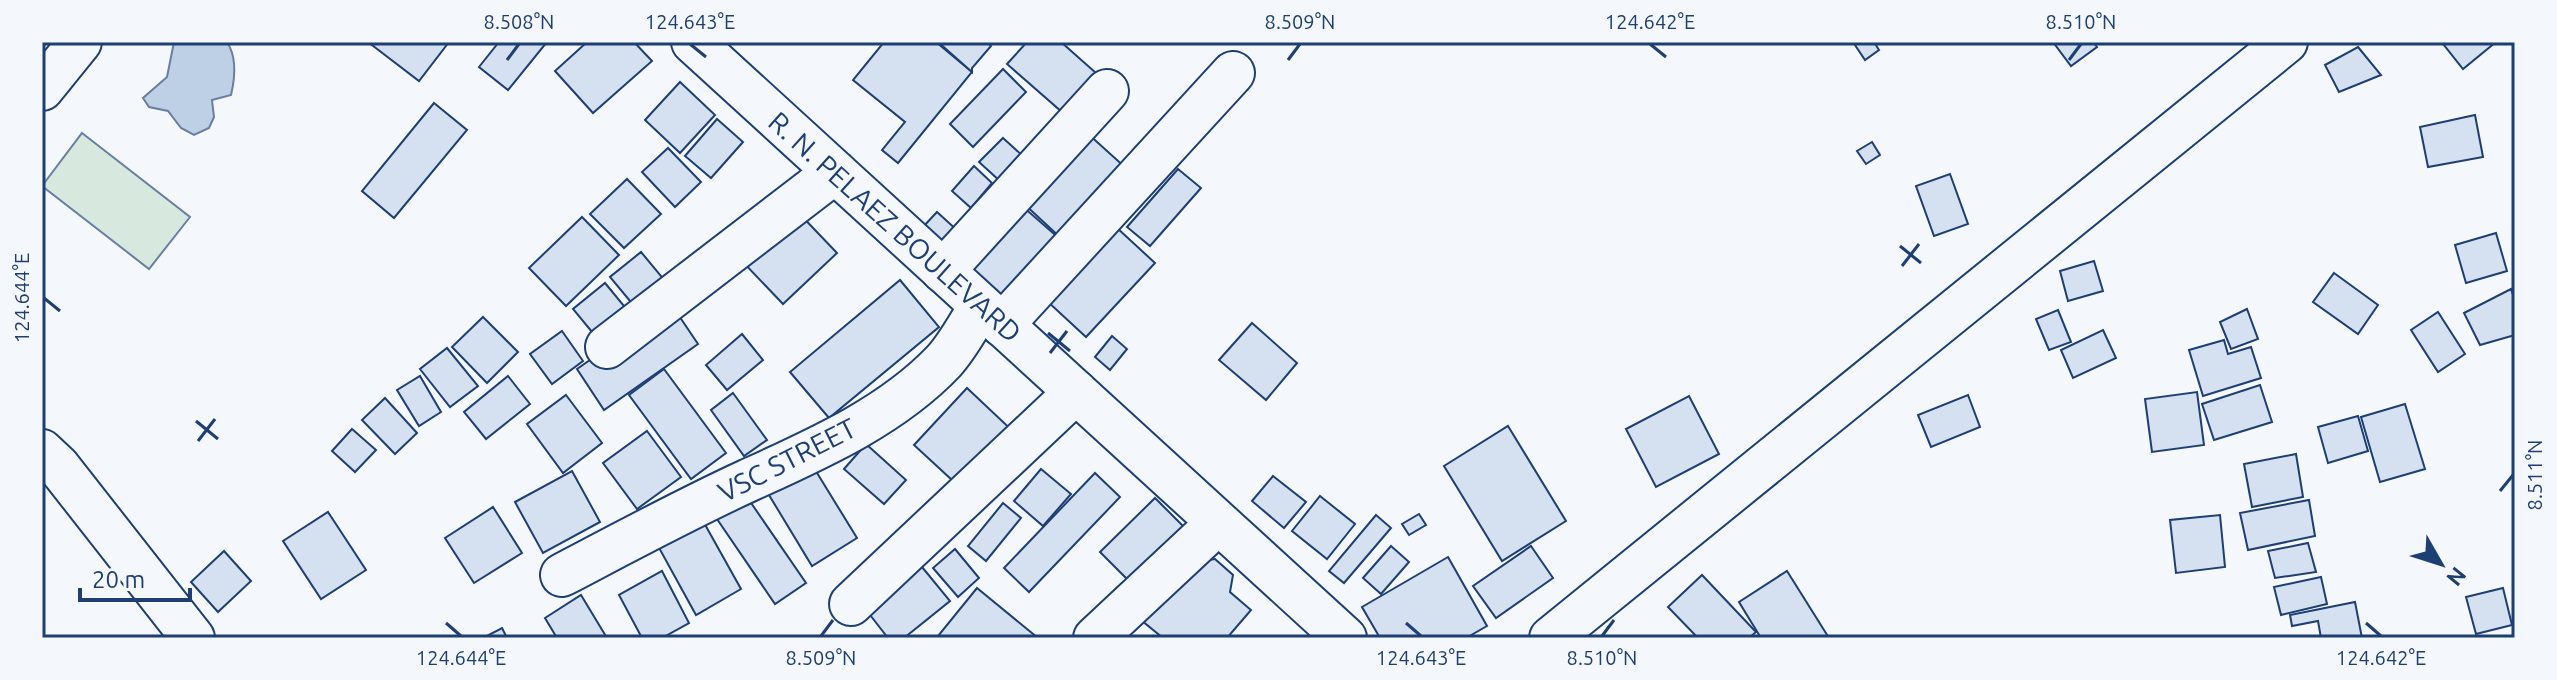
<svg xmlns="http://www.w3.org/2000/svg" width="2557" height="680" viewBox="0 0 2557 680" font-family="Ubuntu,sans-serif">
<rect width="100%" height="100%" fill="#f4f7fb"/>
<path fill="#d7e8df" stroke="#687fa3" stroke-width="2" d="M82,133L190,217L149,269L42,186Z"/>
<path fill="#bed0e5" stroke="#687fa3" stroke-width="2" d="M174,42H227C237,57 235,78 231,95L212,100L214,117L209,128L194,135L181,128L168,111L149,107L143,98L167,77Z"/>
<g fill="#d5e0f0" stroke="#1d3f73" stroke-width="2">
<path d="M368,42H449L419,81Z"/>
<path d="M499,42H547L508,90L479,67Z"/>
<path d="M587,42H634L652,61L593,113L555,71Z"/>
<path d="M884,42H936L972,72L898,163L882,150L905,122L853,80Z"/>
<path d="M938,42H987L991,46L972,68V72Z"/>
<path d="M1027,42H1061L1105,81L1070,119L1007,64Z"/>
<path d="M1853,42H1874L1879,50L1865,60Z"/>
<path d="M2053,42H2093L2097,47L2071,66Z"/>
<path d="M2447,42H2496L2463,69L2444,45Z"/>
<path d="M2358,47L2381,75L2339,92L2325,65Z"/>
<path d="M1003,69L1026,92L973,147L950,124Z"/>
<path d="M680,82L715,115L680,153L645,120Z"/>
<path d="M434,103L467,130L394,218L362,191Z"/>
<path d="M2475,115L2483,157L2428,167L2420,127Z"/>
<path d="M717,119L743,142L711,178L685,156Z"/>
<path d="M1086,132L1127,169L1063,240L1022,202Z"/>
<path d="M1003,138L1024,157L1001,182L979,162Z"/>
<path d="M1872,142L1880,155L1866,164L1857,151Z"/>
<path d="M668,148L701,182L675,207L642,172Z"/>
<path d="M974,166L992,183L971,208L952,191Z"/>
<path d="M1178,169L1201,188L1150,246L1127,227Z"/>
<path d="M1950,174L1968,224L1934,236L1916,186Z"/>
<path d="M627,179L661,214L624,248L590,214Z"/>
<path d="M1021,205L1061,240L1003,304L964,268Z"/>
<path d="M794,208L837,253L783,304L740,259Z"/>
<path d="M937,212L959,232L944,248L922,228Z"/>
<path d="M582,217L619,255L566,306L529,268Z"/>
<path d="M1116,227L1155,263L1086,337L1047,301Z"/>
<path d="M2496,233L2507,271L2466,283L2455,245Z"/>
<path d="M641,252L666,282L635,307L610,277Z"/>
<path d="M2094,261L2103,291L2068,301L2060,271Z"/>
<path d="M2334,273L2378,305L2358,334L2313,302Z"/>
<path d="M900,280L939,327L829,418L790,372Z"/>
<path d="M605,283L629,312L597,338L573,309Z"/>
<path d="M2511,289L2515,301V335L2480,345L2464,313Z"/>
<path d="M671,304L698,344L604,410L577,369Z"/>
<path d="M2247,309L2258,339L2231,349L2220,322Z"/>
<path d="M2058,310L2071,342L2049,350L2036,319Z"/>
<path d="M2438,312L2465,354L2438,372L2411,330Z"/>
<path d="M483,317L518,352L487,383L452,347Z"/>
<path d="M1252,323L1297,363L1266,400L1219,360Z"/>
<path d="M2103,330L2116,358L2073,378L2061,350Z"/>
<path d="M562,331L583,361L552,384L530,354Z"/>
<path d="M742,334L763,360L727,390L706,365Z"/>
<path d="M1112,336L1127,349L1110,370L1095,357Z"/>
<path d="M2224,340L2228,354L2251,347L2261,378L2203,396L2189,350Z"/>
<path d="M447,348L478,386L450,407L420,369Z"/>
<path d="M664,369L726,453L691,479L629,395Z"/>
<path d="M420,376L441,412L419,426L397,390Z"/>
<path d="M508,376L530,404L486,439L464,412Z"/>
<path d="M2260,385L2272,422L2214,440L2202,404Z"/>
<path d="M967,388L1018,436L965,492L914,445Z"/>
<path d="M2197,392L2204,445L2152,452L2145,399Z"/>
<path d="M733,393L767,440L744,456L711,410Z"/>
<path d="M566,395L602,443L563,473L527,424Z"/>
<path d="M1968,395L1980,427L1931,447L1918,415Z"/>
<path d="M1689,396L1719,454L1656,487L1626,429Z"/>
<path d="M385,398L417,433L395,454L362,420Z"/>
<path d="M2405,404L2425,469L2380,482L2361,417Z"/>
<path d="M2358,416L2368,451L2328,463L2318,427Z"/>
<path d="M1508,426L1566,521L1502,561L1444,466Z"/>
<path d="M352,429L376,450L355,472L332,451Z"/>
<path d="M647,431L681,477L637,509L603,463Z"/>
<path d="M866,444L906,480L884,504L844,469Z"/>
<path d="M2296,454L2303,497L2252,507L2244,464Z"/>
<path d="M814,468L857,538L812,566L769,495Z"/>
<path d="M1041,469L1071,494L1043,526L1014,501Z"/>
<path d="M572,471L600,522L543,553L515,502Z"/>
<path d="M1095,473L1120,497L1029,592L1004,568Z"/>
<path d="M1273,476L1306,502L1284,528L1252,501Z"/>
<path d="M1320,496L1355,524L1327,559L1292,531Z"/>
<path d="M747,497L806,583L775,604L717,519Z"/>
<path d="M1155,498L1189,532L1134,586L1100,552Z"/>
<path d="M2309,500L2315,536L2248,550L2240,513Z"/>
<path d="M1003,503L1021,518L986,561L968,546Z"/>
<path d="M493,507L522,553L474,583L445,538Z"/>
<path d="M328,512L366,570L321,599L283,541Z"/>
<path d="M1419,514L1426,525L1409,535L1402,524Z"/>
<path d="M1376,515L1391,528L1344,583L1329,571Z"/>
<path d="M2220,515L2225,567L2176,573L2170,520Z"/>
<path d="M703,521L741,589L696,615L658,546Z"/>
<path d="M2308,543L2316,572L2275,578L2268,551Z"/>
<path d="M1391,546L1409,562L1381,594L1363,578Z"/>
<path d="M1531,546L1553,578L1496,618L1473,586Z"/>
<path d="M955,549L979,578L958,597L933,568Z"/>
<path d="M224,551L251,581L218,612L191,582Z"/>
<path d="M1448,557L1487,626L1466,638H1380L1362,607Z"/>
<path d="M1215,559L1233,575L1230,592L1251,610L1227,638H1163L1141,620L1189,563Z"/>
<path d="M922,567L950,601L904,638H888L867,611Z"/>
<path d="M662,571L689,623L662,638H642L619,595Z"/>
<path d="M1787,571L1829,638H1761L1739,602Z"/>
<path d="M1702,575L1756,632L1749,638H1698L1668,607Z"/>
<path d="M2321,577L2327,604L2281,615L2274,587Z"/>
<path d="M977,588L1038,638H941L938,636Z"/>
<path d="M2503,588L2512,625L2476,634L2466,597Z"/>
<path d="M581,595L607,638H557L545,618Z"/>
<path d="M2355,602L2362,638H2321L2318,621L2292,626L2290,615Z"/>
<path d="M502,628L507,638H483Z"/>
</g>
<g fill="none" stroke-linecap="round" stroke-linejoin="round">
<g stroke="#1d3f73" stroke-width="46">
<g id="minor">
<path d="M693,42L1345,638"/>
<path d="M42,89L80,42"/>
<path d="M943,271L1107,91"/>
<path d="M1002,325L1233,73"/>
<path d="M607,347L835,172"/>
<path d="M42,451L58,466L193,638"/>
<path d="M562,575C623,543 684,510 747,481C815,450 891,417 944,361C958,346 969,324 981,306"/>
<path d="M851,604L1076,392"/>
<path d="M1095,638L1218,523"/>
<path d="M1551,638L2286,42"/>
</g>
</g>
<use href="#minor" stroke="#f4f7fb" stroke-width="42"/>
</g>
<path fill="none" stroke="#1d3f73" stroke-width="3" d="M690,44L706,57M1650,44L1666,57M507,60L519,44M1288,60L1300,44M2069,60L2081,44M1900,246L1921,263M1902,266L1919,244M44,298L60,311M1048,333L1070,351M1050,353L1067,331M196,421L218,439M198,441L215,419M2500,491L2513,475M446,623L461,636M1406,623L1421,636M2366,623L2381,636M821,636L833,620M1602,636L1614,620"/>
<g text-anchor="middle" stroke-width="6" stroke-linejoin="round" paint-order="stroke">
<g font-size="28" fill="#1d3f73" stroke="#f4f7fb">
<text transform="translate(895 227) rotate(42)" y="10">R. N. PELAEZ BOULEVARD</text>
<text transform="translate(787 460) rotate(-27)" y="10">VSC STREET</text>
</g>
</g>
<rect width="2557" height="680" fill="none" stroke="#f4f7fb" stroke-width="88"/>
<g transform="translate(2441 564) rotate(129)" stroke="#f4f7fb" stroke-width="6" paint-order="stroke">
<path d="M0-6L14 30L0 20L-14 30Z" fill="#1d3f73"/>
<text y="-12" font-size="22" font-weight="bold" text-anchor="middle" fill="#1d3f73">N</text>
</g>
<path d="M80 588v12h110v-12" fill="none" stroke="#1d3f73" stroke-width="4"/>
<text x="92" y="588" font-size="24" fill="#1d3f73" stroke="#f4f7fb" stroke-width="6" paint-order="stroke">20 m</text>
<rect x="44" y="44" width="2469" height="592" fill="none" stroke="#1d3f73" stroke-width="3"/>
<g font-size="20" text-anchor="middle" fill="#1d3f73">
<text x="519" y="29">8.508°N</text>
<text x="690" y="29">124.643°E</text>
<text x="1300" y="29">8.509°N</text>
<text x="1650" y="29">124.642°E</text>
<text x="2081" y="29">8.510°N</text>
<text transform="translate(22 298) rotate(-90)" y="7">124.644°E</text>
<text transform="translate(2535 475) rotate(-90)" y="7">8.511°N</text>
<text x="461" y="665">124.644°E</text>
<text x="821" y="665">8.509°N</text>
<text x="1421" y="665">124.643°E</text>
<text x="1602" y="665">8.510°N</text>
<text x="2381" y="665">124.642°E</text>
</g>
</svg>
